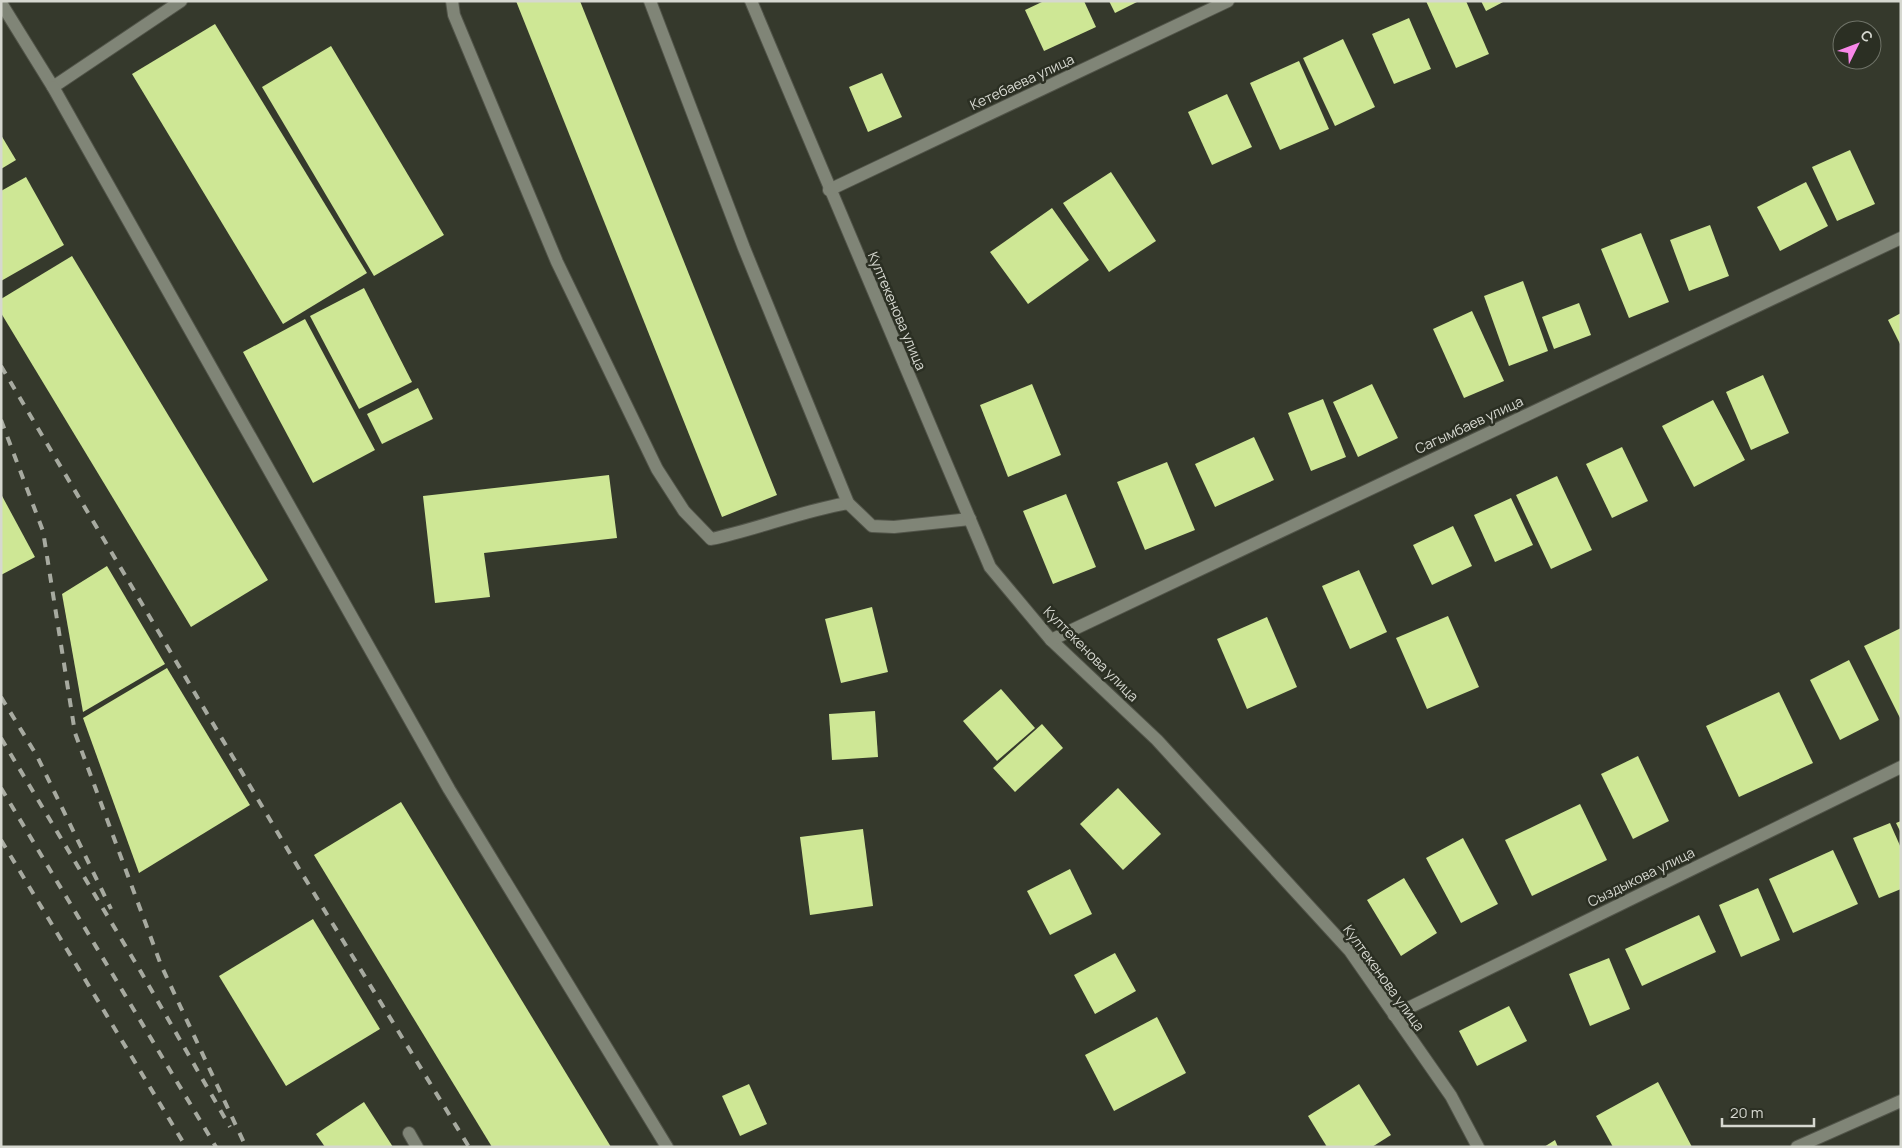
<svg xmlns="http://www.w3.org/2000/svg" width="1902" height="1148" viewBox="0 0 1902 1148" font-family="Manrope,sans-serif">
<rect width="100%" height="100%" fill="#35392c"/>
<g fill="#cee795">
<path d="M516,1H580L777,495L722,517Z"/>
<path d="M1044,1H1084L1096,27L1044,51L1025,10Z"/>
<path d="M1109,1H1139L1115,13Z"/>
<path d="M1426,1H1466L1489,54L1456,68Z"/>
<path d="M1481,1H1505L1486,11Z"/>
<path d="M1409,18L1431,69L1394,84L1372,34Z"/>
<path d="M215,24L367,273L283,324L132,74Z"/>
<path d="M1343,39L1375,107L1335,126L1303,58Z"/>
<path d="M331,46L444,235L374,276L262,87Z"/>
<path d="M1299,61L1329,129L1280,150L1250,83Z"/>
<path d="M882,73L902,117L868,132L849,87Z"/>
<path d="M1227,94L1252,147L1212,165L1188,112Z"/>
<path d="M1,135L16,160L1,169Z"/>
<path d="M1850,150L1875,204L1837,221L1812,167Z"/>
<path d="M1111,172L1156,241L1109,272L1063,203Z"/>
<path d="M26,177L64,245L1,281V191Z"/>
<path d="M1806,182L1828,226L1780,251L1757,207Z"/>
<path d="M1052,208L1089,260L1028,304L990,252Z"/>
<path d="M1710,225L1729,276L1689,291L1670,240Z"/>
<path d="M1641,233L1669,302L1629,318L1601,249Z"/>
<path d="M72,256L268,580L191,627L1,313V299Z"/>
<path d="M1523,281L1548,351L1509,366L1484,296Z"/>
<path d="M364,288L412,382L359,409L310,316Z"/>
<path d="M1579,303L1591,335L1554,349L1542,317Z"/>
<path d="M1472,311L1504,381L1464,398L1433,329Z"/>
<path d="M1901,313V346L1888,320Z"/>
<path d="M305,319L375,450L313,483L243,352Z"/>
<path d="M1763,375L1789,433L1751,450L1726,392Z"/>
<path d="M1032,384L1061,455L1008,477L980,405Z"/>
<path d="M1372,384L1398,438L1358,457L1333,402Z"/>
<path d="M418,388L433,419L382,444L367,414Z"/>
<path d="M1323,399L1346,457L1311,471L1288,413Z"/>
<path d="M1713,400L1745,460L1694,487L1662,426Z"/>
<path d="M1254,437L1274,480L1215,507L1195,464Z"/>
<path d="M1622,447L1648,501L1612,518L1586,464Z"/>
<path d="M1167,462L1195,530L1145,550L1117,482Z"/>
<path d="M609,475L617,538L484,553L490,597L435,603L423,496Z"/>
<path d="M1557,476L1592,550L1551,569L1516,495Z"/>
<path d="M1,494L35,557L1,575Z"/>
<path d="M1066,494L1096,567L1053,584L1023,511Z"/>
<path d="M1511,498L1533,545L1495,562L1474,515Z"/>
<path d="M1453,526L1472,566L1432,585L1413,545Z"/>
<path d="M107,566L165,664L83,712L62,594Z"/>
<path d="M1359,570L1387,632L1350,649L1322,586Z"/>
<path d="M872,607L888,672L841,683L825,619Z"/>
<path d="M1448,616L1479,687L1427,709L1396,638Z"/>
<path d="M1267,617L1297,687L1247,709L1217,639Z"/>
<path d="M1901,628V720L1864,646Z"/>
<path d="M1849,660L1879,720L1840,740L1810,680Z"/>
<path d="M167,668L250,805L139,873L83,718Z"/>
<path d="M1001,689L1035,728L997,761L963,721Z"/>
<path d="M1779,692L1813,763L1739,797L1706,726Z"/>
<path d="M875,711L878,757L832,760L829,714Z"/>
<path d="M1042,724L1063,748L1015,792L993,768Z"/>
<path d="M1638,756L1669,821L1633,839L1601,774Z"/>
<path d="M1118,788L1161,834L1123,870L1080,824Z"/>
<path d="M401,802L611,1147H492L314,855Z"/>
<path d="M1580,804L1607,860L1532,896L1505,840Z"/>
<path d="M1901,821V833L1896,823Z"/>
<path d="M1890,823L1901,848V889L1879,898L1853,838Z"/>
<path d="M863,829L873,906L810,915L800,837Z"/>
<path d="M1463,838L1498,904L1461,923L1426,858Z"/>
<path d="M1833,850L1858,904L1793,933L1769,879Z"/>
<path d="M1070,869L1092,914L1050,935L1027,891Z"/>
<path d="M1404,878L1437,933L1401,956L1367,900Z"/>
<path d="M1758,888L1780,940L1741,957L1719,905Z"/>
<path d="M1699,915L1716,952L1642,986L1625,949Z"/>
<path d="M313,919L380,1029L286,1086L219,976Z"/>
<path d="M1115,953L1136,991L1095,1014L1074,975Z"/>
<path d="M1609,958L1630,1009L1590,1026L1569,974Z"/>
<path d="M1509,1006L1527,1041L1477,1066L1459,1031Z"/>
<path d="M1157,1017L1186,1073L1114,1111L1085,1055Z"/>
<path d="M1658,1082L1692,1147H1613L1596,1116Z"/>
<path d="M749,1084L767,1124L740,1136L722,1096Z"/>
<path d="M1359,1084L1391,1135L1372,1147H1327L1308,1116Z"/>
<path d="M364,1102L393,1147H325L316,1134Z"/>
<path d="M1555,1140L1558,1147H1544Z"/>
</g>
<g fill="none" stroke-linecap="round" stroke-linejoin="round">
<g stroke="#515449" stroke-width="14">
<g id="minor">
<path d="M452,1L454,15L557,262L657,469L684,511L711,539C758,529 801,511 848,503L872,526L894,527L970,519"/>
<path d="M650,1L744,248L848,503"/>
<path d="M751,1L990,567L1051,640L1157,740L1350,951L1451,1096L1478,1147"/>
<path d="M1,3L53,87L181,1"/>
<path d="M53,87L449,789L667,1147"/>
<path d="M829,190L1228,1"/>
<path d="M1051,640L1901,238"/>
<path d="M1394,1015L1901,767"/>
<path d="M409,1133L417,1147"/>
<path d="M1797,1147L1901,1101"/>
</g>
</g>
<use href="#minor" stroke="#808577" stroke-width="12"/>
<g stroke="#a7aaa0" stroke-width="4" stroke-dasharray="9 9" stroke-linecap="butt">
<path d="M1,366L298,867L469,1147"/>
<path d="M1,420L43,531L75,733L161,965L246,1147"/>
<path d="M1,697L37,756L111,909"/>
<path d="M1,738L141,972L230,1127"/>
<path d="M1,788L216,1147"/>
<path d="M1,840L186,1147"/>
</g>
</g>
<g text-anchor="middle" stroke-width="5" stroke-linejoin="round" paint-order="stroke">
<g font-size="14" fill="#d6d8d0" stroke="#2b2f23">
<text transform="translate(1022 82) rotate(-25)" y="5">Кетебаева улица</text>
<text transform="translate(897 311) rotate(67)" y="5">Култекенова улица</text>
<text transform="translate(1469 425) rotate(-25)" y="5">Сагымбаев улица</text>
<text transform="translate(1091 654) rotate(45)" y="5">Култекенова улица</text>
<text transform="translate(1641 877) rotate(-26)" y="5">Сыздыкова улица</text>
<text transform="translate(1384 978) rotate(54)" y="5">Култекенова улица</text>
</g>
</g>
<rect width="1902" height="1148" fill="none" stroke="#d6d8d0" stroke-width="5"/>
<g transform="translate(1857 45) rotate(48)"><circle r="24" fill="#2b2f23" stroke="#6f7368"/>
<path d="M0-4L9 19L0 12L-9 19Z" fill="#f987e9"/>
<text y="-8" font-size="14" font-weight="bold" text-anchor="middle" fill="#d6d8d0">С</text>
</g>
<path d="M1722 1118v8h92v-8" fill="none" stroke="#d6d8d0" stroke-width="2.5"/>
<text x="1730" y="1118" font-size="15" fill="#d6d8d0" stroke="#2b2f23" stroke-width="4" paint-order="stroke">20 m</text>
</svg>
